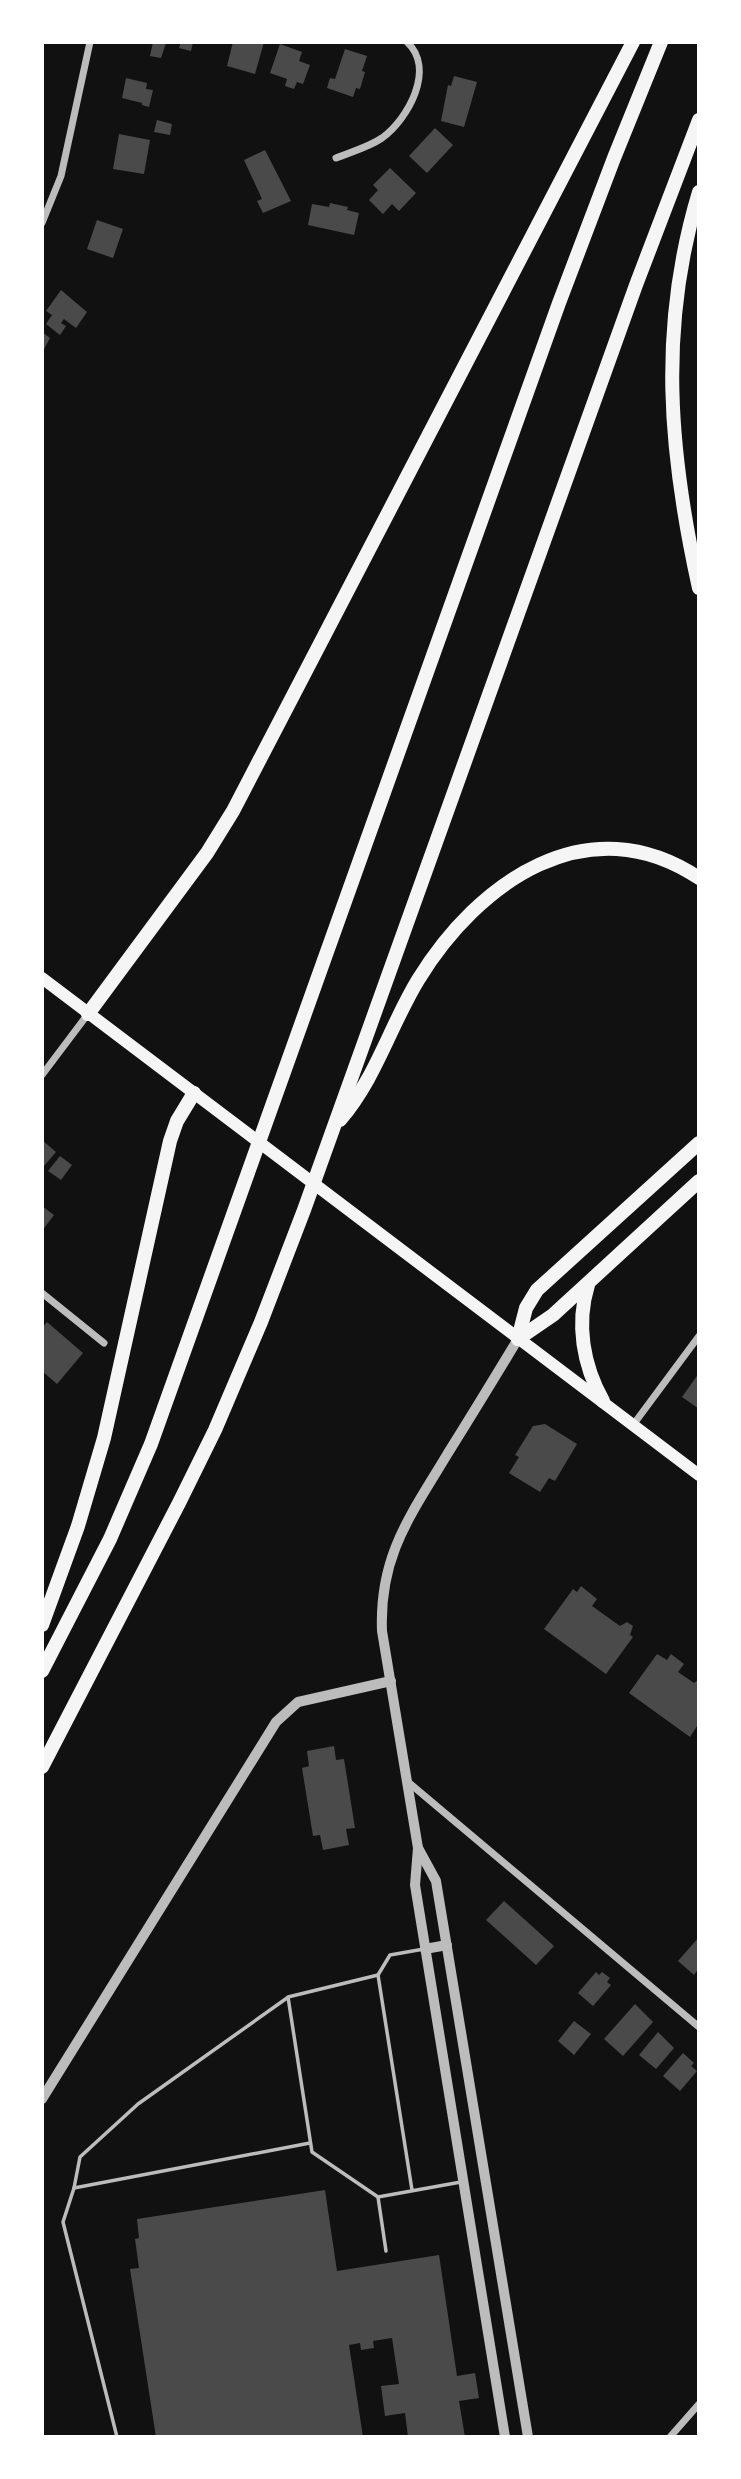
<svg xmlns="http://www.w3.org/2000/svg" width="741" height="2479" viewBox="0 0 741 2479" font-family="'Roboto Serif',serif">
<rect width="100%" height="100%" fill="#111"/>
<g fill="#4a4a4a">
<path d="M153,42L166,43L161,58L150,56Z"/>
<path d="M181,42H193L191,51L179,48Z"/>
<path d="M233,42H264L255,74L227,66Z"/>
<path d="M280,44L302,52L299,61L310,65L303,84L297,82L294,89L285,86L287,79L270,73Z"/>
<path d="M345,49L367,56L362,71L365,72L360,89L356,88L353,97L327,88L330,78L335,79Z"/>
<path d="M454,76L477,82L464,127L441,121L448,85L451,86Z"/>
<path d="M126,78L147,83L146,89L153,90L149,107L142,105V103L122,98Z"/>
<path d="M157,120L172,124L170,135L154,132Z"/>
<path d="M435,128L453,145L427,173L409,156Z"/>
<path d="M119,134L150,140L144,174L113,169Z"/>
<path d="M265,150L291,201L263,213L257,201L262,199L244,160Z"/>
<path d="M390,168L416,193L399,211L392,204L383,214L369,200L378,190L373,185Z"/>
<path d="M330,203L348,207L347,210L359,213L354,235L308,225L312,204L329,207Z"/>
<path d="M97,220L123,229L113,258L87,249Z"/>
<path d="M61,290L87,312L76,328L64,319L61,323L66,326L60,335L46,324L52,315L46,311Z"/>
<path d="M42,332L50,338L42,353Z"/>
<path d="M42,1140L56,1152L44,1166L42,1164Z"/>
<path d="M60,1156L72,1165L61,1180L48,1171Z"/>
<path d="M42,1206L54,1215L42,1231Z"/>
<path d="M47,1322L83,1353L57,1384L42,1371V1328Z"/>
<path d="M699,1373V1409L682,1397Z"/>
<path d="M545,1424L577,1444L555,1481L549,1478L540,1492L509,1473L519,1457L515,1455L533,1426Z"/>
<path d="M581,1586L597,1599L592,1606L620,1626L627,1622L633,1626L630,1635L633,1637L606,1674L544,1629L573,1589L577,1592Z"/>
<path d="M657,1654L667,1660L671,1654L684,1664L678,1672L694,1683L699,1679V1723L690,1737L629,1693Z"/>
<path d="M334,1746L336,1760L344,1759L355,1828L346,1829L349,1845L323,1850L320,1835L313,1836L302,1768L309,1766L307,1751Z"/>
<path d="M504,1901L554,1946L536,1965L486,1920Z"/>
<path d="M699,1937V1968L694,1975L678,1961Z"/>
<path d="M596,1972L599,1975L602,1972L610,1978L607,1982L611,1985L593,2006L578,1993Z"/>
<path d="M635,2004L653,2022L623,2056L604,2039Z"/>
<path d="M574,2021L591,2034L574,2055L558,2041Z"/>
<path d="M658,2032L674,2048L656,2069L639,2055Z"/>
<path d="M683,2053L694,2063L691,2066L697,2071L680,2091L663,2076Z"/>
<path d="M325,2190L337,2271L439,2255L457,2376L475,2373L479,2398L459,2401L465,2437H408L405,2413L385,2416L381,2386L399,2384L392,2338L373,2341L374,2348L361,2350L360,2343L349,2345L363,2437H156L130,2269L139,2268L135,2239L139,2238L137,2219Z"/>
</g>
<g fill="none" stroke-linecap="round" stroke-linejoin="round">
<g stroke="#bcbcbc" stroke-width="3.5">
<path d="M378,1975L390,1955L424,1949"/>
<path d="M74,2188L310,2143"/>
<path d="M412,2190L378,1975L288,1997L312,2152L378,2197L461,2182"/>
<path d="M378,2197L386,2251"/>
<path d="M117,2437L63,2222L74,2188L80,2157L138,2104L287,1998"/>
</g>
<g stroke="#bcbcbc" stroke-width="7">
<path d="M336,158C351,152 369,147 382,138C408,119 436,69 407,42"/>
<path d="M42,223L61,176L90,42"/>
<path d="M42,1075L88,1014"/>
<path d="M42,1293L104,1343"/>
<path d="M633,1425L699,1336"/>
<path d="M408,1782L699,2027"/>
<path d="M670,2437L699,2404"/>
</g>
<g stroke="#bcbcbc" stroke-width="10">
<path d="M418,1848L436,1881L528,2437"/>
<path d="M425,1949L447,1945"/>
<path d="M42,2099L276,1722L298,1702L391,1681"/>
<path d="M505,2437L415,1885L418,1848L382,1631C379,1555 411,1515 448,1453C472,1415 495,1377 518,1339"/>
</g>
<path stroke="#f5f5f5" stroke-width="12" d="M42,978L699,1475"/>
<g stroke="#f5f5f5" stroke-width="14">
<path d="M699,192C658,328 669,452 699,588"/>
<path d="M88,1014L207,853L233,811L633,42"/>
<path d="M340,1120C376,1078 390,1026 418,980C478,882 588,804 699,878"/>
<path d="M588,1285C576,1324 583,1365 603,1401"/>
<path d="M518,1339L526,1308L537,1290L699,1143"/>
<path d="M518,1339L553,1315L699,1181"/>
<path d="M42,1625L78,1526L104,1438L170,1141L177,1121L194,1093"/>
<path d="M42,1671L110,1539L151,1444L559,303L614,158L661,42"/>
<path d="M42,1767L179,1503L215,1430L261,1322L304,1210L636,285L699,120"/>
</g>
</g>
<rect width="741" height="2479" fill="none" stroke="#ffffff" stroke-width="88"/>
</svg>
